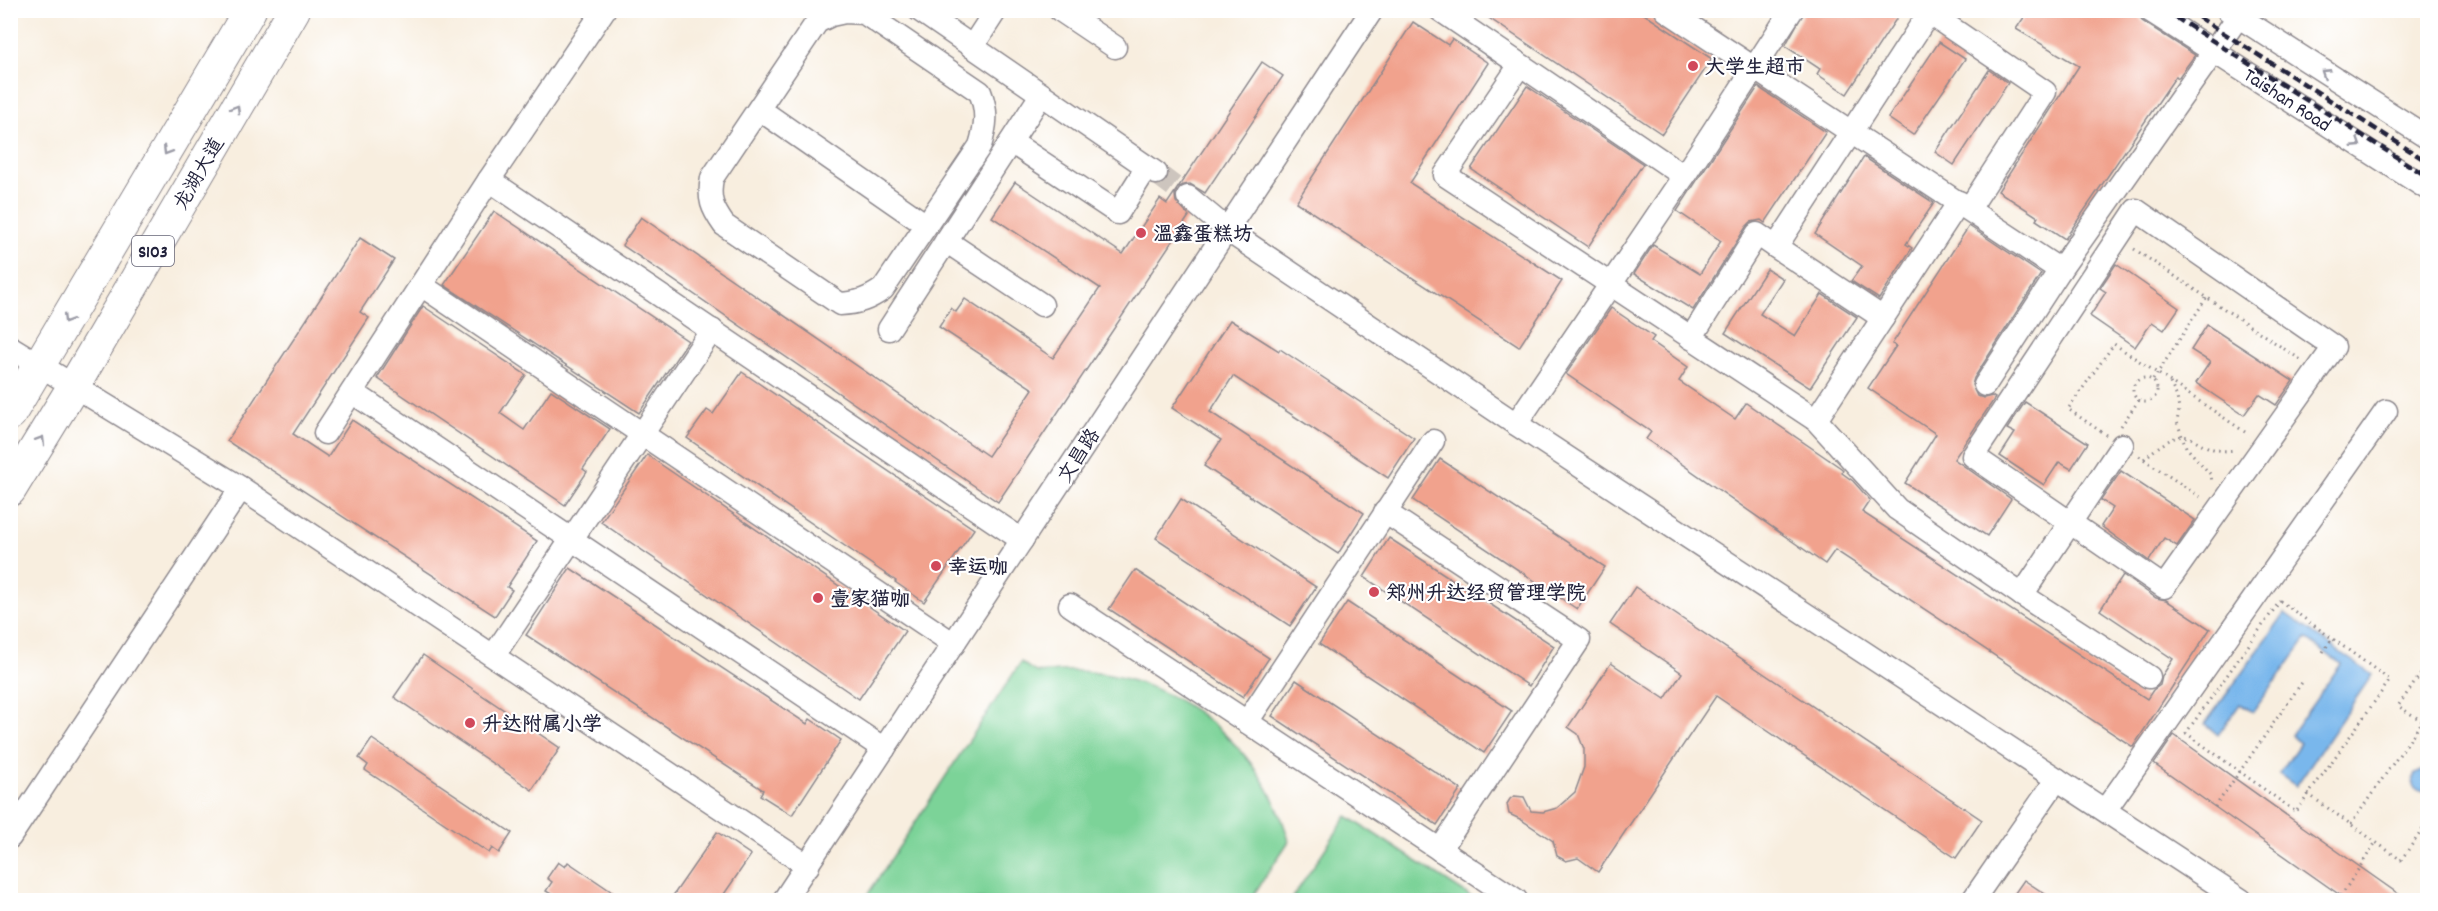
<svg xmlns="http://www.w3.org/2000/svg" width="2438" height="911" viewBox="0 0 2438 911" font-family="Dekko,'LXGW WenKai TC',sans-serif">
<rect width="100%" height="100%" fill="#fff"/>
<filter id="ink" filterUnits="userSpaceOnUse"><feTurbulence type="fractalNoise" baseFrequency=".0167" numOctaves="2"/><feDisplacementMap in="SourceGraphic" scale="12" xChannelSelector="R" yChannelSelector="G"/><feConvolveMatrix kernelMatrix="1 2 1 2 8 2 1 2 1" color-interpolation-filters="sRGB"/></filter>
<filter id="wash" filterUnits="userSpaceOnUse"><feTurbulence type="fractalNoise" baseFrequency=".008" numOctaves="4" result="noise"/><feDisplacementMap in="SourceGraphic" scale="24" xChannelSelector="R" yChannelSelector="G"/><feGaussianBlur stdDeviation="1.35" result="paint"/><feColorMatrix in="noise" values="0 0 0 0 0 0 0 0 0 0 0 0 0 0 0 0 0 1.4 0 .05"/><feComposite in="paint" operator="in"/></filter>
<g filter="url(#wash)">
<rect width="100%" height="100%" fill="#f8eedf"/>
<g fill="#7bd398" stroke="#4e7a6a" stroke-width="1.5">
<path d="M1021,662C1026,665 1032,671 1037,672C1043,674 1053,671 1060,671C1076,670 1094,672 1110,675C1196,692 1266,757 1289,841L1250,900H864Z"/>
<path d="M1347,816L1476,900H1291Z"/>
</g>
<g fill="#79b7ec" stroke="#4e6c94" stroke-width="1.5">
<path d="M2285,613L2372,675L2296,786L2279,774L2300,743L2291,735L2341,664L2306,639L2253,712L2240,704L2218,735L2205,724Z"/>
<path d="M2424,770L2427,771V792C2416,794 2409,785 2415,774Z"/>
</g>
<g id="blocks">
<g fill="#f1a28d">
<path d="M1477,10H1638L1712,59L1662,134Z"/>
<path d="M1805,10H1902L1847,94L1817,74L1820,69L1785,46Z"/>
<path d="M2029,10H2136L2142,21L2195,55L2178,78L2176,76L2065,239L2036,220L2038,217L1998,191L2079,66L2016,29Z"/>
<path d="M1413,22L1448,45L1452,39L1488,63L1410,183L1562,281L1519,347L1296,202Z"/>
<path d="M1939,42L1965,59L1913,135L1888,118Z"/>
<path d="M1262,62L1283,76L1205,193L1190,184L1183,185L1177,189L1175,195L1176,202L1189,216L998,502L622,245L641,217L988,456L1033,389L939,327L951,308L956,312L965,299L1053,358L1100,288L992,217L1015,182L1123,254L1160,199L1167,204Z"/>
<path d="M1989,70L2008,83L1954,165L1935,152Z"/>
<path d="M1527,86L1643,164L1588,247L1471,169Z"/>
<path d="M1758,87L1826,132L1765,223L1761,220L1751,222L1746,227L1693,310L1634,274L1653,245L1700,274L1721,241L1677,211Z"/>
<path d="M1864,157L1934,203L1906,244L1912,248L1879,299L1851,281L1862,266L1815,234Z"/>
<path d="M494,211L688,341L639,413L444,285Z"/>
<path d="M1969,226L2041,274L1974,378L1972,385L1977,396L1984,398L1992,396L1995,398L1954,459L2011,499L1987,536L1905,483L1936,434L1868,388L1896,346L1892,344Z"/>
<path d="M360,238L394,260L360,312L369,318L293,434L328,457L352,420L537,541L507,587L512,590L495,616L227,441Z"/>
<path d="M2116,264L2179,308L2164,330L2152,322L2135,347L2090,316L2106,292L2100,288Z"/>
<path d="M1767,269L1783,279L1760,314L1795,336L1822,294L1857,317L1810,388L1725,333Z"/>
<path d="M423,306L526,375L500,413L524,430L551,390L610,429L583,469L587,472L565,505L377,378Z"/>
<path d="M1611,308L1654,337L1651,341L1688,367L1679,381L1735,419L1746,403L1841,468L1843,470L1842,473L1853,481L1870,500L1862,512L2147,699L2153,690L2160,685L2162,676L2173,659L2100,610L2123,575L2156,598L2166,600L2210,629L2133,747L1835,550L1825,564L1646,439L1651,432L1566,374Z"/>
<path d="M1230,320L1279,351L1280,349L1414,438L1388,478L1233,376L1210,412L1364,513L1338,554L1204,466L1221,440L1172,408Z"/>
<path d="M2207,325L2293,381L2276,405L2259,394L2244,415L2196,383L2210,362L2191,350Z"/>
<path d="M742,372L974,529L924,602L895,582L896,581L687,438L707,410L713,414Z"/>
<path d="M2025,402L2088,443L2071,469L2059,462L2044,485L2000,456L2015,433L2007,429Z"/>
<path d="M647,455L905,631L859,699L601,522Z"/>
<path d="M1440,459L1605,567L1577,609L1413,500Z"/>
<path d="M2121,471L2195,520L2177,546L2164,538L2149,561L2101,526L2113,508L2101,500Z"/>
<path d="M1181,499L1316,587L1290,626L1156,538Z"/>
<path d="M1389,538L1554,646L1529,686L1364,577Z"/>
<path d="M570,568L807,724L810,719L841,740L792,815L760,795L763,790L526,635Z"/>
<path d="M1135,570L1269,658L1243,697L1109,609Z"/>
<path d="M1635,587L1982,820L1956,858L1716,696L1598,872L1578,858L1566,861L1557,856L1553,841L1520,819L1509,814L1507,804L1510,799L1514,796L1524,797L1531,811L1543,812L1557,808L1575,792L1584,767V749L1578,734L1568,727L1611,663L1665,699L1682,673L1610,624Z"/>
<path d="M1347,602L1512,711L1484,753L1319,644Z"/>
<path d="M423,655L560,748L532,790L394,697Z"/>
<path d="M1296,680L1461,789L1437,825L1272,716Z"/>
<path d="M2174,735L2296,822L2407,900H2347L2215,807L2154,764Z"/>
<path d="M372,739L512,833L499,853L492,848L489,853L365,770L368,765L359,758Z"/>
<path d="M717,832L751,855L720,900H670Z"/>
<path d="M558,862L565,867L568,862L624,900H561L546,891L552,882L547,878Z"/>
<path d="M2024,880L2054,900H2010Z"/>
</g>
</g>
</g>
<g filter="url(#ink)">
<use href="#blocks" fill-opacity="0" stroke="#8d888d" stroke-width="1.5"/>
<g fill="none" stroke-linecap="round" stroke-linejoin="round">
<path stroke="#cdc5be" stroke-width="22" stroke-dasharray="22 11" stroke-linecap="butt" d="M1156,173L1188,197"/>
<g stroke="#8d888d" stroke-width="25">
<g id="minor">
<path d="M919,10L1156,173"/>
<path d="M1060,10L1115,47"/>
<path d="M1440,10L1684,176"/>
<path d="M1666,10L2060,270"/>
<path d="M2149,10L2428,189"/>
<path d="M2228,10L2428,138"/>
<path d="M845,12L864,13L980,92C988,112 986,126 980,146L883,289C869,299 858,303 840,304L724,225C712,208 708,199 712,178L817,22L831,15Z"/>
<path d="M972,47L996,10"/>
<path d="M1520,65L1445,175L1816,420L1959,202"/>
<path d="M759,109L926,225"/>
<path d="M1011,142L1118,213L1147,167"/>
<path d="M489,180L1022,540"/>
<path d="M1188,197L1218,222"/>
<path d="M2136,210L2334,347L2164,587L1973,456Z"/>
<path d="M1227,230L1516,424L2241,900"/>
<path d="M946,241L1042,305"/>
<path d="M421,285L954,644"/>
<path d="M1883,318L1776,247L1929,13L2045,92L1969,209"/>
<path d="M889,329L1041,95"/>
<path d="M1691,338L1757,234L1776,247"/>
<path d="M10,347L241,488L808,866"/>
<path d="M1985,385L2060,270L2238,17"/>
<path d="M352,392L884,749"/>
<path d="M1816,420L1897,509L2022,595L2149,677"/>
<path d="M1516,424L1684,176L1792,10"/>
<path d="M325,433L489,180L604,10"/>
<path d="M1385,512L1579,640L1440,850"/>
<path d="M2022,595L2122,445"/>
<path d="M1070,605L1516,900"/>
<path d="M494,655L712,330"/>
<path d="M1247,722L1433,441"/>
<path d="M2108,806L2386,411"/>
<path d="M10,837L241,488"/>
<path d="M784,900L1372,10"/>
<path d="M1973,900L2057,779"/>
</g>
</g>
<g stroke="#8d888d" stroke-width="34">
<g id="highway">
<path d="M10,414L250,10"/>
<path d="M10,490L75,384L294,10"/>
</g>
</g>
<g stroke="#8d888d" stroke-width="3" stroke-dasharray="1.5 4.5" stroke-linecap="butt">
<path d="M2134,249L2301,360"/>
<circle cx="2145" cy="390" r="12"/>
<path d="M2153,380L2207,297"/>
<path d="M2170,383L2177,397L2179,410L2177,422L2186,447L2211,475L2212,483"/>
<path d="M2121,426L2139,400"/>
<path d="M2106,435L2068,409L2114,344L2248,434"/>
<path d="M2139,456L2203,499"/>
<path d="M2144,459C2199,410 2187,457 2236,450"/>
<path d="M2280,601L2390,680L2296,812L2186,733Z"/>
<path d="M2323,652L2331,640"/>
<path d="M2422,721L2398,706L2428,664"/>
<path d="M2308,794L2401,860L2428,822"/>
<path d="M2215,807L2303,681"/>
<path d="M2351,824L2422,722L2428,725"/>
<path d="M2341,896L2376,842"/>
</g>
<use href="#minor" stroke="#fff" stroke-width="22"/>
<use href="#highway" stroke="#fff" stroke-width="32"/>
<g stroke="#22223b" stroke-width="4.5" stroke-dasharray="9 4.5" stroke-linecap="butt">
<path d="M2164,10L2428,177"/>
<path d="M2187,10L2428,162"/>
</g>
</g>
<defs><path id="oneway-chevron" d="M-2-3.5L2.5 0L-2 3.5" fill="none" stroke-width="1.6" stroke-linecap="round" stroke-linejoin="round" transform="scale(1.5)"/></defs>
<g stroke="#9c9ca7">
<use href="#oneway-chevron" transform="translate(2325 73) rotate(-147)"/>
<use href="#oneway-chevron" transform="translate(236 109) rotate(-60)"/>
<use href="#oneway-chevron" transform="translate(2357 144) rotate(33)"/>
<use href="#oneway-chevron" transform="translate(167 151) rotate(121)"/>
<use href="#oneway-chevron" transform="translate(67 319) rotate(121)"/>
<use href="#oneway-chevron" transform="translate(41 440) rotate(-59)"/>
</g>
</g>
<g fill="#d1495b" stroke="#fff" stroke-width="2">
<circle cx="1693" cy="66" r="6"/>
<circle cx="1141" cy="233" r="6"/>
<circle cx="936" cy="566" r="6"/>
<circle cx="1374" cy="592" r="6"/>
<circle cx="818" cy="598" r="6"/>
<circle cx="470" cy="723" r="6"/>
</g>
<g text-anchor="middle" stroke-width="4.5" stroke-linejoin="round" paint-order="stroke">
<rect fill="#fff" stroke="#646476" stroke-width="1.5" x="132" y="236" width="42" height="30" rx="4.5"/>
<g font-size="18" font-weight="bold" fill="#22223b">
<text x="153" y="257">S103</text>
</g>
<g font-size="20" font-weight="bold" fill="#22223b" stroke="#fff" text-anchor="start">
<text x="1705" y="73">大学生超市</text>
<text x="1153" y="240">温鑫蛋糕坊</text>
<text x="948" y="573">幸运咖</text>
<text x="1386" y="599">郑州升达经贸管理学院</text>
<text x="830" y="605">壹家猫咖</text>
<text x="482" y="730">升达附属小学</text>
</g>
<g font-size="20" fill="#22223b" stroke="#fff">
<text transform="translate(2288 99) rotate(33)" y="7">Taishan Road</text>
<text transform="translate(198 173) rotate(-60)" y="7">龙湖大道</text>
<text transform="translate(1078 455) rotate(-57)" y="7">文昌路</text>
</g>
</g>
<rect width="2438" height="911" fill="none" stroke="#fff" stroke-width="36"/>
</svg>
